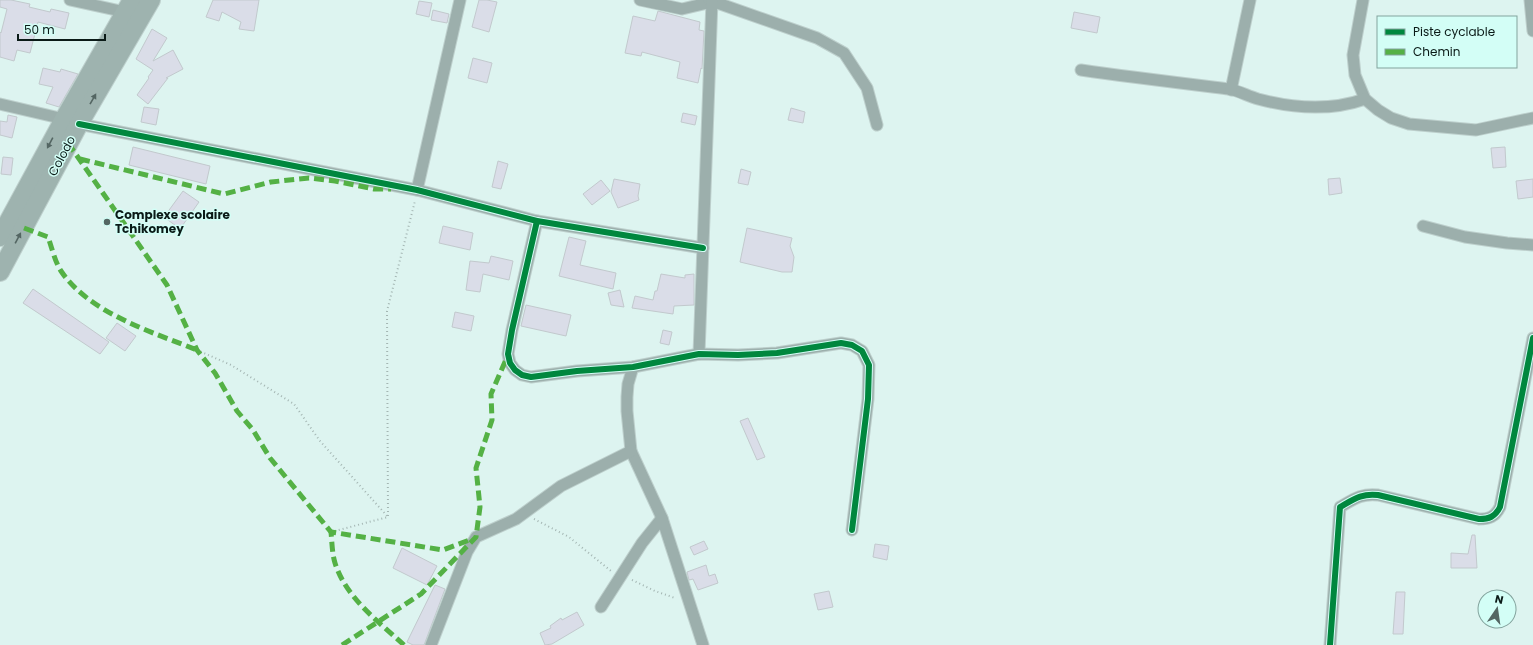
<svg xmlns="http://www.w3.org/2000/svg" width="1533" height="645" viewBox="0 0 1533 645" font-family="Poppins,sans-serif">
<rect width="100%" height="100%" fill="#ddf4f0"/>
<g fill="#dadde8" stroke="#c2c9cd">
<path d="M0,0H11L30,4L29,7L50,12L51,9L69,13L65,29L38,22L30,53L17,50L14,61L0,57V32L1,33L7,9L0,7Z"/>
<path d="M213,0H259L254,31L239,29L241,22L222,12L219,21L206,17Z"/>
<path d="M479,0H487L497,2L489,32L472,27Z"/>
<path d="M419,1L432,3L429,17L416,14Z"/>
<path d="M433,10L449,14L447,23L431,20Z"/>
<path d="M658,11L700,22L699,30L704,31L702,69L701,68L698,83L677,78L680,62L642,52L641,56L625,53L633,16L655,21Z"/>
<path d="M1074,12L1100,17L1097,33L1071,28Z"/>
<path d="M152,29L167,38L153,61L173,50L183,69L166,78H168L148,104L137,95L149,78L148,77L153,70L136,59Z"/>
<path d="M473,58L492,63L487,83L468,78Z"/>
<path d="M43,68L60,72L61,69L78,74L59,107L46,103L53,87L39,84Z"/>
<path d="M144,107L159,109L156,125L141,122Z"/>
<path d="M791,108L805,112L803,123L788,120Z"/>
<path d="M683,113L697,116L695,125L681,122Z"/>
<path d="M8,115L17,117L12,138L0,135V121L7,122Z"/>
<path d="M133,147L210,166L206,184L129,165Z"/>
<path d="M1505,147L1506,167L1493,168L1491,148Z"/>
<path d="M3,157L13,158L11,175L1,174Z"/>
<path d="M498,161L508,164L501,189L492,187Z"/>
<path d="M741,169L751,172L748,185L738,183Z"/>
<path d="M1340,178L1342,193L1329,195L1328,179Z"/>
<path d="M614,179L640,184L638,196L639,200L618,208L611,192Z"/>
<path d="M1533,179V197L1518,199L1516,181Z"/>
<path d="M601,180L610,191L592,205L583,194Z"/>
<path d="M183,191L199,202L180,229L164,217Z"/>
<path d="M443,226L473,233L470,250L439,243Z"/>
<path d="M747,228L792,238L790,246L794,257L792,272H782L740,262Z"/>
<path d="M569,237L586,241L580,265L616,273L613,289L559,276Z"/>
<path d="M491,256L513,261L509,280L483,274L480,292L466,290L470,261L489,263Z"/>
<path d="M661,274L685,278V275L694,274V305L674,306L673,314L632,308L635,296L653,300L655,291H657Z"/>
<path d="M33,289L109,342L100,354L23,303Z"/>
<path d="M620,290L624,307L611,305L608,293Z"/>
<path d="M526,305L571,315L566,336L521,326Z"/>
<path d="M455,312L474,316L471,331L452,327Z"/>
<path d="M117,323L136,336L125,351L106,338Z"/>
<path d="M663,330L672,332L669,345L660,343Z"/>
<path d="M748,418L765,457L757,460L740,421Z"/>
<path d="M1472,535H1475L1477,568H1451V553L1468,554Z"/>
<path d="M704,541L708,549L694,555L690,547Z"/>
<path d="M875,544L889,546L887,560L873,557Z"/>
<path d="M402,548L437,566L427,585L393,568Z"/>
<path d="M706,565L709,576L715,574L718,583L698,590L693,579L689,580L687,572Z"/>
<path d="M435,585L445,589L424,645H413L407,642Z"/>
<path d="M829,591L833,607L818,610L814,594Z"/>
<path d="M1396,592H1405L1403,634H1393Z"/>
<path d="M577,612L584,625L552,644L545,645L540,633L551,628L550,626L561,618L562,620Z"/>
</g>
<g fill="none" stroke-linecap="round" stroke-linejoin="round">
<g stroke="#bdcfcc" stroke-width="13">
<g id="minor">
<path d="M70,0L125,12"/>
<path d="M640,0L682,9L712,2"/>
<path d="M709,0L817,38L844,53L867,88L877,125"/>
<path d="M1363,0L1353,55L1355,75L1365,99L1378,110L1391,118L1409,124L1476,130L1533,118"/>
<path d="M1530,0L1533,31"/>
<path d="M1081,70C1130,77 1180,83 1229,89C1239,91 1248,96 1258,99C1292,108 1331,111 1365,99"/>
<path d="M1231,90L1250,0"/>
<path d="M0,104L64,119"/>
<path d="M79,124L417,190L537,221L703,248"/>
<path d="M417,190L460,0"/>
<path d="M537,221L512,330L508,354L510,363L515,370L522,375L531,377L577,371L633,367L699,354L738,355L777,353L841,343L852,345L862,351L869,365L868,399L852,530"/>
<path d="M1423,226L1465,237L1507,243L1533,245"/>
<path d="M699,354L712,0"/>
<path d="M633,367L628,384L627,397V411L631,451L662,518L703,645"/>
<path d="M601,607L642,543L662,518"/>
<path d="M431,645L467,552L476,537L516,519L561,486L631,451"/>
<path d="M1330,645L1340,507C1354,499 1362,493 1378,495L1479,519C1489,519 1495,517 1500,507L1533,338"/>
</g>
</g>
<g stroke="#bdcfcc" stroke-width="20">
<g id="primary">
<path d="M0,237L64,119L132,0"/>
<path d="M0,272L79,124L151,0"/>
</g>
</g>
<g stroke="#a4b6b3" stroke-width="2" stroke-dasharray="1 3" stroke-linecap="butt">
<path d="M197,350L231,365L294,404L320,441L388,517"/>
<path d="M534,519L569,537L611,571"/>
<path d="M331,532L388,517L387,311L415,201"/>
<path d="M632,580L655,591L675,598"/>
</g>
<use href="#minor" stroke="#9cafac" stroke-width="11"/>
<use href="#primary" stroke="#9eb3af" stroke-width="18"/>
<g stroke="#54b145" stroke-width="5" stroke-dasharray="10 5" stroke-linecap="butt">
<path d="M68,143L167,285L197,350L215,373L237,411L253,430L270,458L331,532"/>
<path d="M80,159L224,194L271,182L309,178L335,181L374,189H391"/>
<path d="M24,228L48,237C52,248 55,262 61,271C89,313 152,332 197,350"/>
<path d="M342,645L421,594L476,537L480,507L476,468L492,420L491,394L508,355"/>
<path d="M404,645C378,621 346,598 335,563C332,553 332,542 331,532L443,550L472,539"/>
</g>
<g stroke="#d3fef6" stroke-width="8">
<g id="cycleway">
<path d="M79,124L417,190L537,221L703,248"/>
<path d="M537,221L512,330L508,354L510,363L515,370L522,375L531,377L577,371L633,367L699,354L738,355L777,353L841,343L852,345L862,351L869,365L868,399L852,530"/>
<path d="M1330,645L1340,507C1354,499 1362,493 1378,495L1479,519C1489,519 1495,517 1500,507L1533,338"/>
</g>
</g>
<use href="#cycleway" stroke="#00873e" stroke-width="6"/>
</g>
<defs><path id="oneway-solid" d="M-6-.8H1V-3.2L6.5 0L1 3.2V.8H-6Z"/></defs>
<g fill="#546663">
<use href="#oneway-solid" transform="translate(93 99) rotate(-60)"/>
<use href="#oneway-solid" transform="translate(50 143) rotate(118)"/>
<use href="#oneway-solid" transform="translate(18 238) rotate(-62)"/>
</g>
<circle fill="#546663" stroke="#d3fef6" stroke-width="1.5" cx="107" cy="222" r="4"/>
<g text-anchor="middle" stroke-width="3" stroke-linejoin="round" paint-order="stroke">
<g font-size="12" fill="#0a1a17" stroke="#d3fef6">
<text transform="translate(62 156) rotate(-62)" y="4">Colodo</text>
</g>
<g font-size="12" font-weight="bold" fill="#0a1a17" stroke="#d3fef6" text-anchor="start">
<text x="115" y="219">Complexe scolaire<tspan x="115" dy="14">Tchikomey</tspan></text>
</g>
</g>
<rect x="1377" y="16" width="140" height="52" fill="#d3fef6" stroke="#83a39d"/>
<rect x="1385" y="29" width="20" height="6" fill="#00873e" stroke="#83a39d"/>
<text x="1413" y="36" font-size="12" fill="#0a1a17">Piste cyclable</text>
<rect x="1385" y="49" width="20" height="6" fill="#54b145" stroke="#83a39d"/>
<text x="1413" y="56" font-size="12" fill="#0a1a17">Chemin</text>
<g transform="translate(1497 609) rotate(13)"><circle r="19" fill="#d3fef6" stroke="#83a39d"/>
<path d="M0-3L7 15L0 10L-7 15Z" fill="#546663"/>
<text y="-6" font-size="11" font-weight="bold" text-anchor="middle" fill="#0a1a17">N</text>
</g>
<path d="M18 34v6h87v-6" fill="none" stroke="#0a1a17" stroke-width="2"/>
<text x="24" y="34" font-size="12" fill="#0a1a17" stroke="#d3fef6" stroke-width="3" paint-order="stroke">50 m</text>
</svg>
